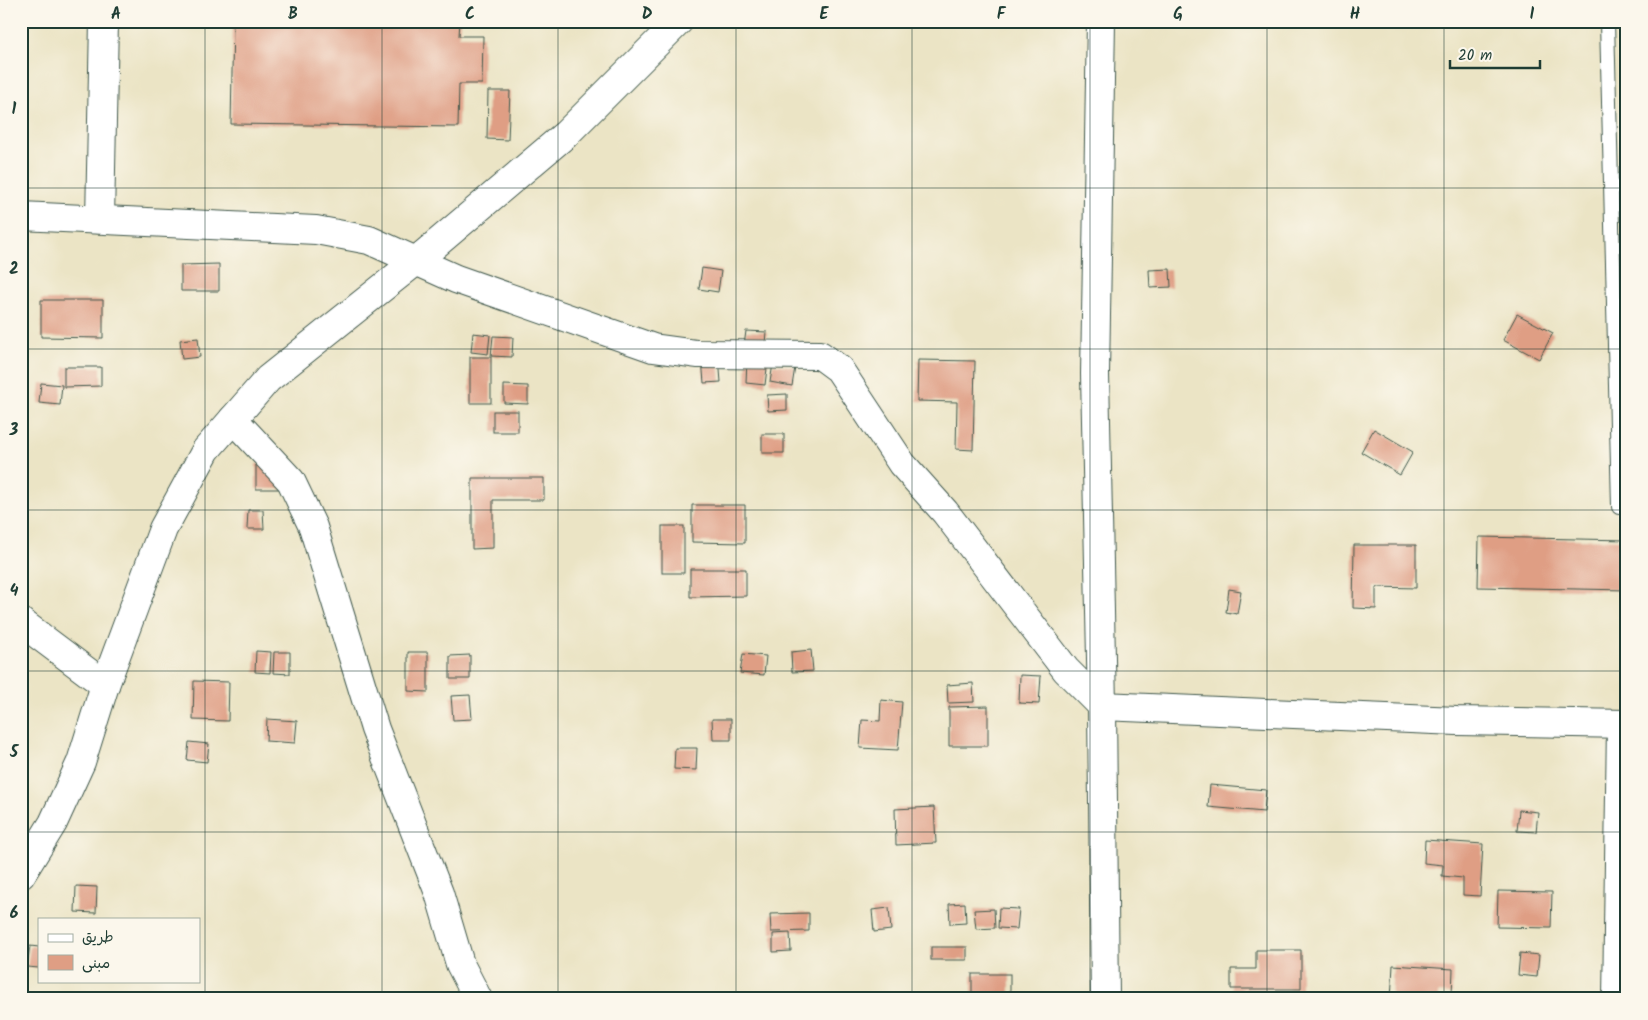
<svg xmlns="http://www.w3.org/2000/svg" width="1648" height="1020" viewBox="0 0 1648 1020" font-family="Kalam,'Playpen Sans Arabic',sans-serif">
<rect width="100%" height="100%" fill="#fbf7ec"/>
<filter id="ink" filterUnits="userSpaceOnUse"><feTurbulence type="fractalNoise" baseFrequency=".02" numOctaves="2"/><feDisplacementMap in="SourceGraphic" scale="10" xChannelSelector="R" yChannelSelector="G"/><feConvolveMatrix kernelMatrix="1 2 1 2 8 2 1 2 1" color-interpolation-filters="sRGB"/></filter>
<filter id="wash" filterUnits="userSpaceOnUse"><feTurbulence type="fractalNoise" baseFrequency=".0096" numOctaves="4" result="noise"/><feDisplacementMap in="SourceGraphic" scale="20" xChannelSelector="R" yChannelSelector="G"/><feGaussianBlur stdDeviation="1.12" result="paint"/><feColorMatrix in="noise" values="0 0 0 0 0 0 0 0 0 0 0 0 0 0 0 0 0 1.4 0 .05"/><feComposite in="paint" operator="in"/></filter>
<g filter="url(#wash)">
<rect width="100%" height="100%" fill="#ebe4c5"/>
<g id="blocks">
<g fill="#df9e84">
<path d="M233,21H460L459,36H483L482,84H459L458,127L231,124Z"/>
<path d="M488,91H510L508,140L487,139Z"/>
<path d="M219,264V291H181V265Z"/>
<path d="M702,268L721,271L718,292L699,289Z"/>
<path d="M1170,269L1171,287L1150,288L1149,270Z"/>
<path d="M41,300H103V338L41,337Z"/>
<path d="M1517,314L1553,333L1539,359L1503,340Z"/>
<path d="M746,331L767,332L765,355L743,353Z"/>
<path d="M473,333L490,335L488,354L471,352Z"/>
<path d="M493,336L513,337L512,357L491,356Z"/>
<path d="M198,338L200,357L182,359L180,340Z"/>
<path d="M718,346L721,382L704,383L701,347Z"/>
<rect x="470" y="357" width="21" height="46"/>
<path d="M747,358L768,360L765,385L746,383Z"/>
<path d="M918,360L975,361L973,450L956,449L957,402L917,401Z"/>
<path d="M773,364L795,367L792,386L770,382Z"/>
<path d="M64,367H101V386L64,387Z"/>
<path d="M41,383L62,385L60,405L39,403Z"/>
<path d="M504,385L528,386V404L504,403Z"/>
<path d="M787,394V410L768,411L767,395Z"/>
<rect x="493" y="411" width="25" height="21"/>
<path d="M1374,429L1413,452L1400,475L1361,452Z"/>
<rect x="762" y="434" width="22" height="19"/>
<rect x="256" y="464" width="35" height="25"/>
<path d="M472,478H544V500H493V548L472,549Z"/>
<path d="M692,505H745V543L692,542Z"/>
<path d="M248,510H263L264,529H247Z"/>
<rect x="662" y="526" width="22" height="47"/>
<path d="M1479,537L1627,540V590L1478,587Z"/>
<path d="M1354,545H1416V588L1376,587V609L1353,608Z"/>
<path d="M690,569H746V596L690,597Z"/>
<path d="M1229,589L1241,591L1237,614L1226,612Z"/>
<path d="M811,650L813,671L792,672L791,652Z"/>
<path d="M256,651L271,652L270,673L255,672Z"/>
<path d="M274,652H290V674L273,673Z"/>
<path d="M408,652H428V692L408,691Z"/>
<path d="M743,654L766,656L764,675L740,673Z"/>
<path d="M470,655V679H450V656Z"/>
<path d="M1020,675L1041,676L1039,704L1019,703Z"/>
<path d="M194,681L229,682L228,721L193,720Z"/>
<path d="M973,683L974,702L948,703L947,685Z"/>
<path d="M470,695L472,719L453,720L451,696Z"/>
<path d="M881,700L902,702L898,750L860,748L862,720L880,721Z"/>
<path d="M988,706V746H949V707Z"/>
<path d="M267,719L297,721L295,743L266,741Z"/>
<path d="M712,719H731V740H713Z"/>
<path d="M189,742L209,744L207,762L187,760Z"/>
<path d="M675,748H697L696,770L674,769Z"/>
<path d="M1210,785L1266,790L1264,812L1208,807Z"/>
<path d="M934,807L936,843L896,845L895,809Z"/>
<path d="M1519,810L1538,812L1536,832L1517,831Z"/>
<path d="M1425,840L1483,844L1480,896L1463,895V878L1442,876L1443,865L1424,863Z"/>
<path d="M76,886L97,887L96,913L75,912Z"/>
<path d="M1498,891L1552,892L1551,928L1497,927Z"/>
<path d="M965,903L966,923L950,924L949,904Z"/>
<path d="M889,908L891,930L874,932L872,910Z"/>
<path d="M999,908L1019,909L1017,929L998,928Z"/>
<path d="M994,909L995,928L976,929L974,910Z"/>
<path d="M809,913V931L771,932L770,914Z"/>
<path d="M790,933L791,951L773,952V934Z"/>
<path d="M30,946L39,947V968L27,967Z"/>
<rect x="931" y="947" width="36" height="13"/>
<path d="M1256,950H1301V989H1231V969H1256Z"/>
<path d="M1520,953L1539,955L1537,977L1518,975Z"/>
<path d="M1393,965L1453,969L1452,994L1438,993V999H1391Z"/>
<rect x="972" y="974" width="38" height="23"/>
<path d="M611,993L637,995V999H610Z"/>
</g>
</g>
</g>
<g filter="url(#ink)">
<use href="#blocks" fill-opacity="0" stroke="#3e564a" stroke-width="1"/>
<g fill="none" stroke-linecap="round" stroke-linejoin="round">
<g stroke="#3e564a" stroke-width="16">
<path id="lane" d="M1607,21L1619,507"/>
</g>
<g stroke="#3e564a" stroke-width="30">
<g id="street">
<path d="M1101,21L1095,374L1102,706L1105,999"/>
<path d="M21,216L316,230L369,240L456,279L653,348L697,354L820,355L839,369L902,464L945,512L1066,670L1102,706L1457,721L1627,724"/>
<path d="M100,219L104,21"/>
<path d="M233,419L291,481L313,527L375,729L439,893L460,964L478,999"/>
<path d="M21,622L105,685"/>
<path d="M21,875L53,823L81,762L105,685L163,529L206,450L268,379L416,261L566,134L679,21"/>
<path d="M1617,999L1621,724"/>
</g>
</g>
<use href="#lane" stroke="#fff" stroke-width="14"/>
<use href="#street" stroke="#fff" stroke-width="28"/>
</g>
</g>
<path fill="none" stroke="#1f3d34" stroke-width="1" stroke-opacity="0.55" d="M205,21V999M382,21V999M558,21V999M736,21V999M912,21V999M1090,21V999M1267,21V999M1444,21V999M21,188H1627M21,349H1627M21,510H1627M21,671H1627M21,832H1627"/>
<rect width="1648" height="1020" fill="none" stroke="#fbf7ec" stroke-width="55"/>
<rect x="38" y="918" width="162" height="65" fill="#fbf7ec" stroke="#a3ada2"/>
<rect x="48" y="934" width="25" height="8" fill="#ffffff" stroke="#a3ada2"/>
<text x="82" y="942" font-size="15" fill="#1f3d34">طريق</text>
<rect x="48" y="955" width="25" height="15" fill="#df9e84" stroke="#a3ada2"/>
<text x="82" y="968" font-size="15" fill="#1f3d34">مبنى</text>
<path d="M1450 60v8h90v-8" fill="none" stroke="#1f3d34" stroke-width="2.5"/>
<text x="1458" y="60" font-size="15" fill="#1f3d34" stroke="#fbf7ec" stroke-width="4" paint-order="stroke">20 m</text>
<rect x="28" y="28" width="1592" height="964" fill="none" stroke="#1f3d34" stroke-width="2"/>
<g font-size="16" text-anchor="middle" font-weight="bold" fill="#1f3d34">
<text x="116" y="19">A</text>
<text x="293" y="19">B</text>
<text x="470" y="19">C</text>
<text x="647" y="19">D</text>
<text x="824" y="19">E</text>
<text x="1001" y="19">F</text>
<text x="1178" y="19">G</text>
<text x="1355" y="19">H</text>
<text x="1532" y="19">I</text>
<text x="14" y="114">1</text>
<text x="14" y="274">2</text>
<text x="14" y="435">3</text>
<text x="14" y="596">4</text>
<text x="14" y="757">5</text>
<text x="14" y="918">6</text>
</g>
</svg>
